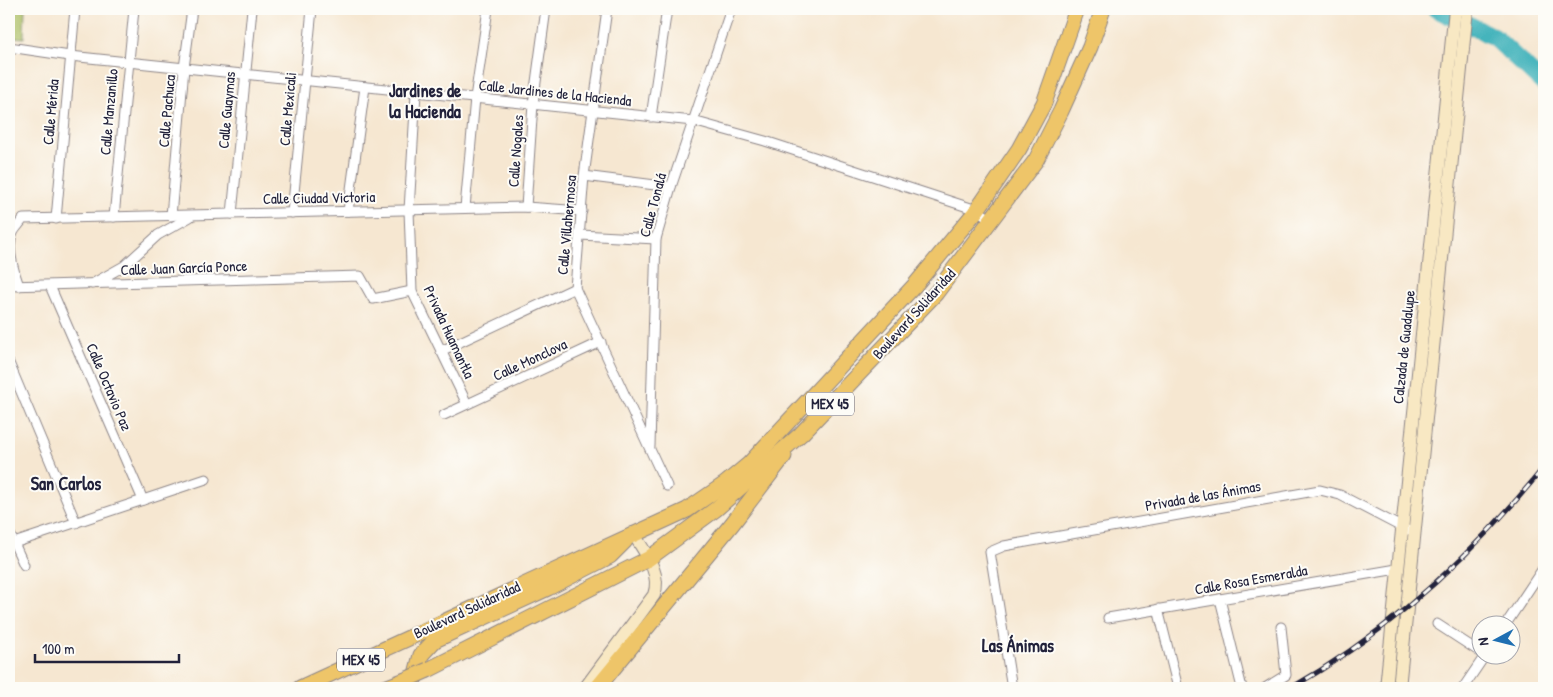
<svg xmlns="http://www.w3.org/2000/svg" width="1553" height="697" viewBox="0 0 1553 697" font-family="'Patrick Hand',sans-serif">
<rect width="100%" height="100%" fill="#fdfcf7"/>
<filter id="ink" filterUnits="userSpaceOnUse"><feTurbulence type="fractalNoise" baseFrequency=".02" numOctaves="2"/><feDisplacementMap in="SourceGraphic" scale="10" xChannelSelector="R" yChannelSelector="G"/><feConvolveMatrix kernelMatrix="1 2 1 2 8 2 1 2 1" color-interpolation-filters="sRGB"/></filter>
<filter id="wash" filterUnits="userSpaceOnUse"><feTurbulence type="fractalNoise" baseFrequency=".0096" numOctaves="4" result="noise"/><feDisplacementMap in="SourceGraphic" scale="20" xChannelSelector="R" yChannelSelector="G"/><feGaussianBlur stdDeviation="1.12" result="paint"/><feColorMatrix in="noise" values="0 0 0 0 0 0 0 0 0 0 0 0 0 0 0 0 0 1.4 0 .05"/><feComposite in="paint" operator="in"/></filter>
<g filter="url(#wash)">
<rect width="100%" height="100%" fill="#f6e7d1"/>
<path fill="#aabe62" stroke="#66704e" d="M9,9H25L24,38L9,37Z"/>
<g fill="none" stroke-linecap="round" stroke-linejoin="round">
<path stroke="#44b4bc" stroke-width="18" d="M1436,9L1494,37L1544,84"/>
</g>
</g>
<g filter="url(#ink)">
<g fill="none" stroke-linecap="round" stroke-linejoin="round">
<g stroke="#8c8486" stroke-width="11">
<g id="street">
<path d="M607,9L584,176L575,288L667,486"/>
<path d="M9,47L70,56L693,121L765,141L977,210L992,220"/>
<path d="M416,93L409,210L412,291L467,404"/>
<path d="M651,117L667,9"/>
<path d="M584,176L671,187"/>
<path d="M526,207L533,104L546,9"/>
<path d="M465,208L475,98L488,9"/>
<path d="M348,211L365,87"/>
<path d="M292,213L312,9"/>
<path d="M232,214L252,9"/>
<path d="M171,216L184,68L192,9"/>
<path d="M114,217L134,9"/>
<path d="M56,219L75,9"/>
<path d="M580,235L656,239"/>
<path d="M92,284L124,266L158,235L190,217"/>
<path d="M9,286L360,276L373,299L412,291"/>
<path d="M19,286C14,272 6,248 13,233C15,228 20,224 23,219L526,207L582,211"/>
<path d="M50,286L143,500"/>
<path d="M441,351L575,288"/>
<path d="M9,363L76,523"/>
<path d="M444,415L601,342"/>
<path d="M650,446L656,239L671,187L731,9"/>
<path d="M9,532L24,565"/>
<path d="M14,543L206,479"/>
<path d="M1220,599L1242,688"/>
<path d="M1158,609L1178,688"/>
<path d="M1108,618L1397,569"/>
<path d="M1437,624L1480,652"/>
<path d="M1506,624L1544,567"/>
<path d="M1012,688L990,552L1004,546L1320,490L1340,495L1407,530"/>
<path d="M1265,688L1286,675L1281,627"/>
<path d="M1463,688L1486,654"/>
</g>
</g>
<g stroke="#8c8486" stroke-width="14">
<g id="secondary">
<path d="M585,688L654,595C662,573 644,551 633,533"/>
<path d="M1386,688L1455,9"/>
<path d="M1399,688L1467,9"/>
</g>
</g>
<g stroke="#8c8486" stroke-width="17">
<g id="highway">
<path d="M428,670L648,559L716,509L801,434L936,293L1036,160L1061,111L1090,47L1103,9"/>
<path d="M415,678L421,655L435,640L548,588L610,556L625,541"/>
<path d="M300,688L687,510L725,484L749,464L915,285L977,210L1019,149L1044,103L1077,9"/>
<path d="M385,688L403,681"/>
<path d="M597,688L732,524L784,456"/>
</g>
</g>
<use href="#street" stroke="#fff" stroke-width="9"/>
<use href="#secondary" stroke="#f8e8c3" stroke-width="12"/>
<use href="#highway" stroke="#eec569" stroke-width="15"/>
<g stroke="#22223b" stroke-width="5">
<path id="rail" d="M1291,688C1389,632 1473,555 1544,467"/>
</g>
<use href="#rail" stroke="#fdfcf7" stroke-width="3" stroke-dasharray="9" stroke-linecap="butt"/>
<g stroke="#8c8486" stroke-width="17" stroke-linecap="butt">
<path id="highway-bridge" d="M403,681L428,670"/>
</g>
<use href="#highway-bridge" stroke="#eec569" stroke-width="15"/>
</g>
</g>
<g text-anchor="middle" stroke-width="4" stroke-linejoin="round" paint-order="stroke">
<g fill="#fdfcf7" stroke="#646373" stroke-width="1">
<rect x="806" y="392.5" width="48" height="23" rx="4"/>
<rect x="337" y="648.5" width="48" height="23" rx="4"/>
</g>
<g font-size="14" font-weight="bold" fill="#22223b">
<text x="830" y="409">MEX 45</text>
<text x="361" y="665">MEX 45</text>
</g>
<g font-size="15" fill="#22223b" stroke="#fdfcf7">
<text transform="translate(555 93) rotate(6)" y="5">Calle Jardines de la Hacienda</text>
<text transform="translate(288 109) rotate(-85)" y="5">Calle Mexicali</text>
<text transform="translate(227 110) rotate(-85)" y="5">Calle Guaymas</text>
<text transform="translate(167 111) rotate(-85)" y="5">Calle Pachuca</text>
<text transform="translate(51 112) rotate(-85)" y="5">Calle Mérida</text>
<text transform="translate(109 112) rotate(-85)" y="5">Calle Manzanillo</text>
<text transform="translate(516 151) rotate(-86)" y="5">Calle Nogales</text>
<text transform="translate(319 198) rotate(-1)" y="5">Calle Ciudad Victoria</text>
<text transform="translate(653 205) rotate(-75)" y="5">Calle Tonalá</text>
<text transform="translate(567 225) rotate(-85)" y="5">Calle Villahermosa</text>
<text transform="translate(184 268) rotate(-2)" y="5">Calle Juan García Ponce</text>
<text transform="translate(914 314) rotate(-48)" y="5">Boulevard Solidaridad</text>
<text transform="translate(449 332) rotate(65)" y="5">Privada Huamantla</text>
<text transform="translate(1404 347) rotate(-84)" y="5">Calzada de Guadalupe</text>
<text transform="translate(530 360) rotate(-25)" y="5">Calle Monclova</text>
<text transform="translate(109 387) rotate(67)" y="5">Calle Octavio Paz</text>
<text transform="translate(1203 496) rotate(-10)" y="5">Privada de las Ánimas</text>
<text transform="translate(1251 580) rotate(-10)" y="5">Calle Rosa Esmeralda</text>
<text transform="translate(467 610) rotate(-25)" y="5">Boulevard Solidaridad</text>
</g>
<g font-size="18" font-weight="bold" fill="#22223b" stroke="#fdfcf7">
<text x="425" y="97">Jardines de<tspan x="425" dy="21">la Hacienda</tspan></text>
<text x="66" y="490">San Carlos</text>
<text x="1018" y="652">Las Ánimas</text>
</g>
</g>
<rect width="1553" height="697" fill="none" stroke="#fdfcf7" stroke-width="30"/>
<g transform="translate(1496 640) rotate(263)"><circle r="24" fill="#fdfcf7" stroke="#a5a5ac"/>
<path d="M0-4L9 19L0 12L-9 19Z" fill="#1f6fb2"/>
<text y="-8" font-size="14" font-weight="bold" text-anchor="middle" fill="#22223b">N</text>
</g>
<path d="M35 654v8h144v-8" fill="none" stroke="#22223b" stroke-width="2.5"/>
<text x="42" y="654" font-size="15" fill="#22223b" stroke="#fdfcf7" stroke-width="4" paint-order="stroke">100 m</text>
</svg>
